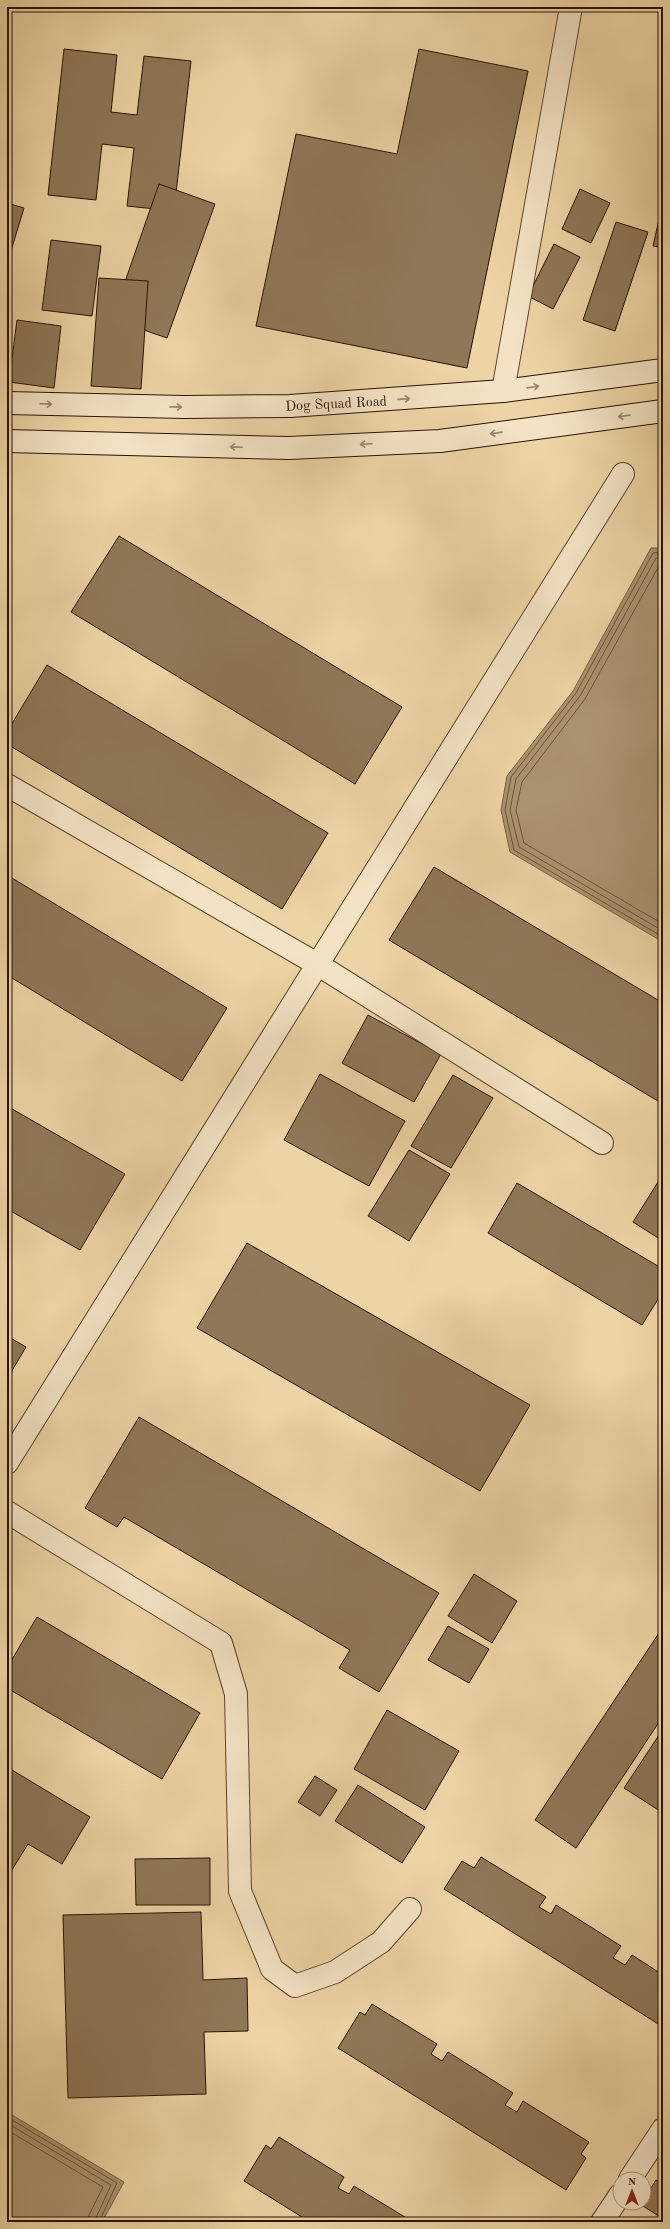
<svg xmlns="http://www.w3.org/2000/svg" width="670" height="2229" viewBox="0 0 670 2229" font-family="'Old Standard TT',serif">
<rect width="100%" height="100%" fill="#edd4a4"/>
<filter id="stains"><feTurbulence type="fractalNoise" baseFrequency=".005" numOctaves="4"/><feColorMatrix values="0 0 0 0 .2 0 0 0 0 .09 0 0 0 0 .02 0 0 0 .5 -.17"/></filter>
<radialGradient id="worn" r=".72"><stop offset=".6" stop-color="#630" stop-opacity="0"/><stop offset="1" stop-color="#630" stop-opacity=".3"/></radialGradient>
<g fill="#ab926e" stroke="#775f44">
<path d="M651,548H663V942L510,852L501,810L507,776L573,691Z"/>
<path d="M7,2112L124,2182L102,2222H7Z"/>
</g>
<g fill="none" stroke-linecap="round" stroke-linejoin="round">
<g stroke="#6a5239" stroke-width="1">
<path d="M663,552L653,553L576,693L511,777L505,810L514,850L663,937"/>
<path d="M663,557L656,558L580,696L516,779L510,810L519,847L663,931"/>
<path d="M663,563L660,564L585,699L522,782L516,810L524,843L663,924"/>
<path d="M7,2117L117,2183L99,2222"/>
<path d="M7,2123L111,2185L94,2222"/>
<path d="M7,2130L103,2187L89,2215L88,2222"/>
</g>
</g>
<g fill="#8f7757" stroke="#2a1204">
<path d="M64,49L117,55L111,112L137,115L144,56L191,61L174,211L127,206L134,148L102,144L96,200L48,195Z"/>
<path d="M419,49L528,71L467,368L256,326L296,134L397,154Z"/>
<path d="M159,184L215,204L167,338L112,319Z"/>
<path d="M580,189L610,203L591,243L562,229Z"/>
<path d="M663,202V248L653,246Z"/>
<path d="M7,203L24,208L7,264Z"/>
<path d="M616,222L648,232L615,331L583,320Z"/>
<path d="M51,240L101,246L92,316L42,310Z"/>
<path d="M554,244L580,257L553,309L528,296Z"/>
<path d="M99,278L148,281L141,389L91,386Z"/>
<path d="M17,320L61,326L54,388L9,382Z"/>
<path d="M119,536L402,707L355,784L71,612Z"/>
<path d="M47,665L328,833L282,909L7,744V732Z"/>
<path d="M434,867L663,1003V1104L389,940Z"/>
<path d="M7,875L227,1008L182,1081L7,975Z"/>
<path d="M368,1015L441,1054L414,1102L342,1063Z"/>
<path d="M320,1074L405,1121L369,1186L284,1140Z"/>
<path d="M453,1075L493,1098L451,1168L411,1146Z"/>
<path d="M7,1106L125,1174L80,1250L7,1209Z"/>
<path d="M409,1150L450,1174L409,1241L368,1216Z"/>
<path d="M663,1174V1241L633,1222Z"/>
<path d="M517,1183L663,1269V1291L642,1325L488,1233Z"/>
<path d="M247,1243L530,1405L480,1491L197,1328Z"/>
<path d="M663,1306V1316L658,1313Z"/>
<path d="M7,1336L26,1347L7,1379Z"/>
<path d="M139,1417L439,1593L379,1692L339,1668L350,1650L124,1517L117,1527L85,1508Z"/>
<path d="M474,1574L517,1601L492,1643L448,1616Z"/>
<path d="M37,1617L200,1713L162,1779L7,1688V1668Z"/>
<path d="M448,1626L489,1649L469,1683L428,1660Z"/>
<path d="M663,1627V1716L576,1848L535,1820Z"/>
<path d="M387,1710L459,1751L425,1810L354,1769Z"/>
<path d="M663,1729V1813L624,1788Z"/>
<path d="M7,1767L90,1817L62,1864L28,1844L7,1878Z"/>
<path d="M315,1776L337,1790L320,1816L298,1802Z"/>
<path d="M358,1785L425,1827L402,1863L335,1821Z"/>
<path d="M481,1857L546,1897L539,1907L551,1914L556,1905L621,1946L613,1958L625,1965L632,1955L663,1975V2027L444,1889L462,1861L474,1868Z"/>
<path d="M210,1858V1905H136L135,1859Z"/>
<path d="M201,1912L203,1980L247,1978L248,2031L204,2032L206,2094L68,2098L63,1915Z"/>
<path d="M372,2004L437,2044L431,2054L442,2061L448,2052L513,2093L505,2105L517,2112L523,2101L589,2142L581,2154L586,2158L566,2190L338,2048L360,2012L365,2015Z"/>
<path d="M279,2137L344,2177L338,2188L349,2194L354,2186L413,2222H310L244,2181L266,2145L271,2149Z"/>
<path d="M656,2180L661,2183L663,2181V2219L640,2204L644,2203V2199Z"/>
</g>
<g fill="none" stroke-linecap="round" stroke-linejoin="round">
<g stroke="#5b422c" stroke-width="24">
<g id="street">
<path d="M503,391L571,7"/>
<path d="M7,785L317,964L602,1143"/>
<path d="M7,1463L623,474"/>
<path d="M7,1512L221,1643L236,1694L240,1891L272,1969L295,1986L335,1972L381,1942L410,1909"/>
<path d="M630,2179L663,2129"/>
<path d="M602,2222L620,2195"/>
</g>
</g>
<g stroke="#2a1204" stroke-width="24">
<g id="secondary">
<path d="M7,403L184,407L290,406L503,391L663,370"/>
<path d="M7,441L289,448L440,441L663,411"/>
</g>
</g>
<use href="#street" stroke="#f3e3c4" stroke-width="22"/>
<use href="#secondary" stroke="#f3e3c4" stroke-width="22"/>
</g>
<defs><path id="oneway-shaft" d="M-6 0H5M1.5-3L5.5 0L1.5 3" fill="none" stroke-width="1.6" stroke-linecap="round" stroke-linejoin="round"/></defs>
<g stroke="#99856e">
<use href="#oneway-shaft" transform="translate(533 387) rotate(-8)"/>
<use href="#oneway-shaft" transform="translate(404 399) rotate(-4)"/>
<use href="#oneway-shaft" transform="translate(46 404) rotate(2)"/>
<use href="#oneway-shaft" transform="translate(176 407) rotate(1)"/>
<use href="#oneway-shaft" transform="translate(624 416) rotate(172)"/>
<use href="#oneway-shaft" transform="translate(496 433) rotate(172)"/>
<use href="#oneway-shaft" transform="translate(366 444) rotate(177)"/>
<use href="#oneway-shaft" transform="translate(236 447) rotate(-178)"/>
</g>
<g text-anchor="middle" stroke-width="3" stroke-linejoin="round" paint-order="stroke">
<g font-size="14" fill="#2a1204" stroke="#f3e3c4">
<text transform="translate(336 403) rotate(-3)" y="5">Dog Squad Road</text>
</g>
</g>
<rect width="670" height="2229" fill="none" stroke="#edd4a4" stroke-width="24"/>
<rect x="8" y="8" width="654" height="2213" fill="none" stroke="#2a1204" stroke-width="2"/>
<rect x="12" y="12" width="646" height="2205" fill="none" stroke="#2a1204"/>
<g transform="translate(632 2191)"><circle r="19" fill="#f3e3c4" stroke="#a38f77"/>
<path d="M0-3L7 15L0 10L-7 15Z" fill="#8f2418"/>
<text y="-6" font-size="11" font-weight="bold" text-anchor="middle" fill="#2a1204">N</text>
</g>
<rect width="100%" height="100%" filter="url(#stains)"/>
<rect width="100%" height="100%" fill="url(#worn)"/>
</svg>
